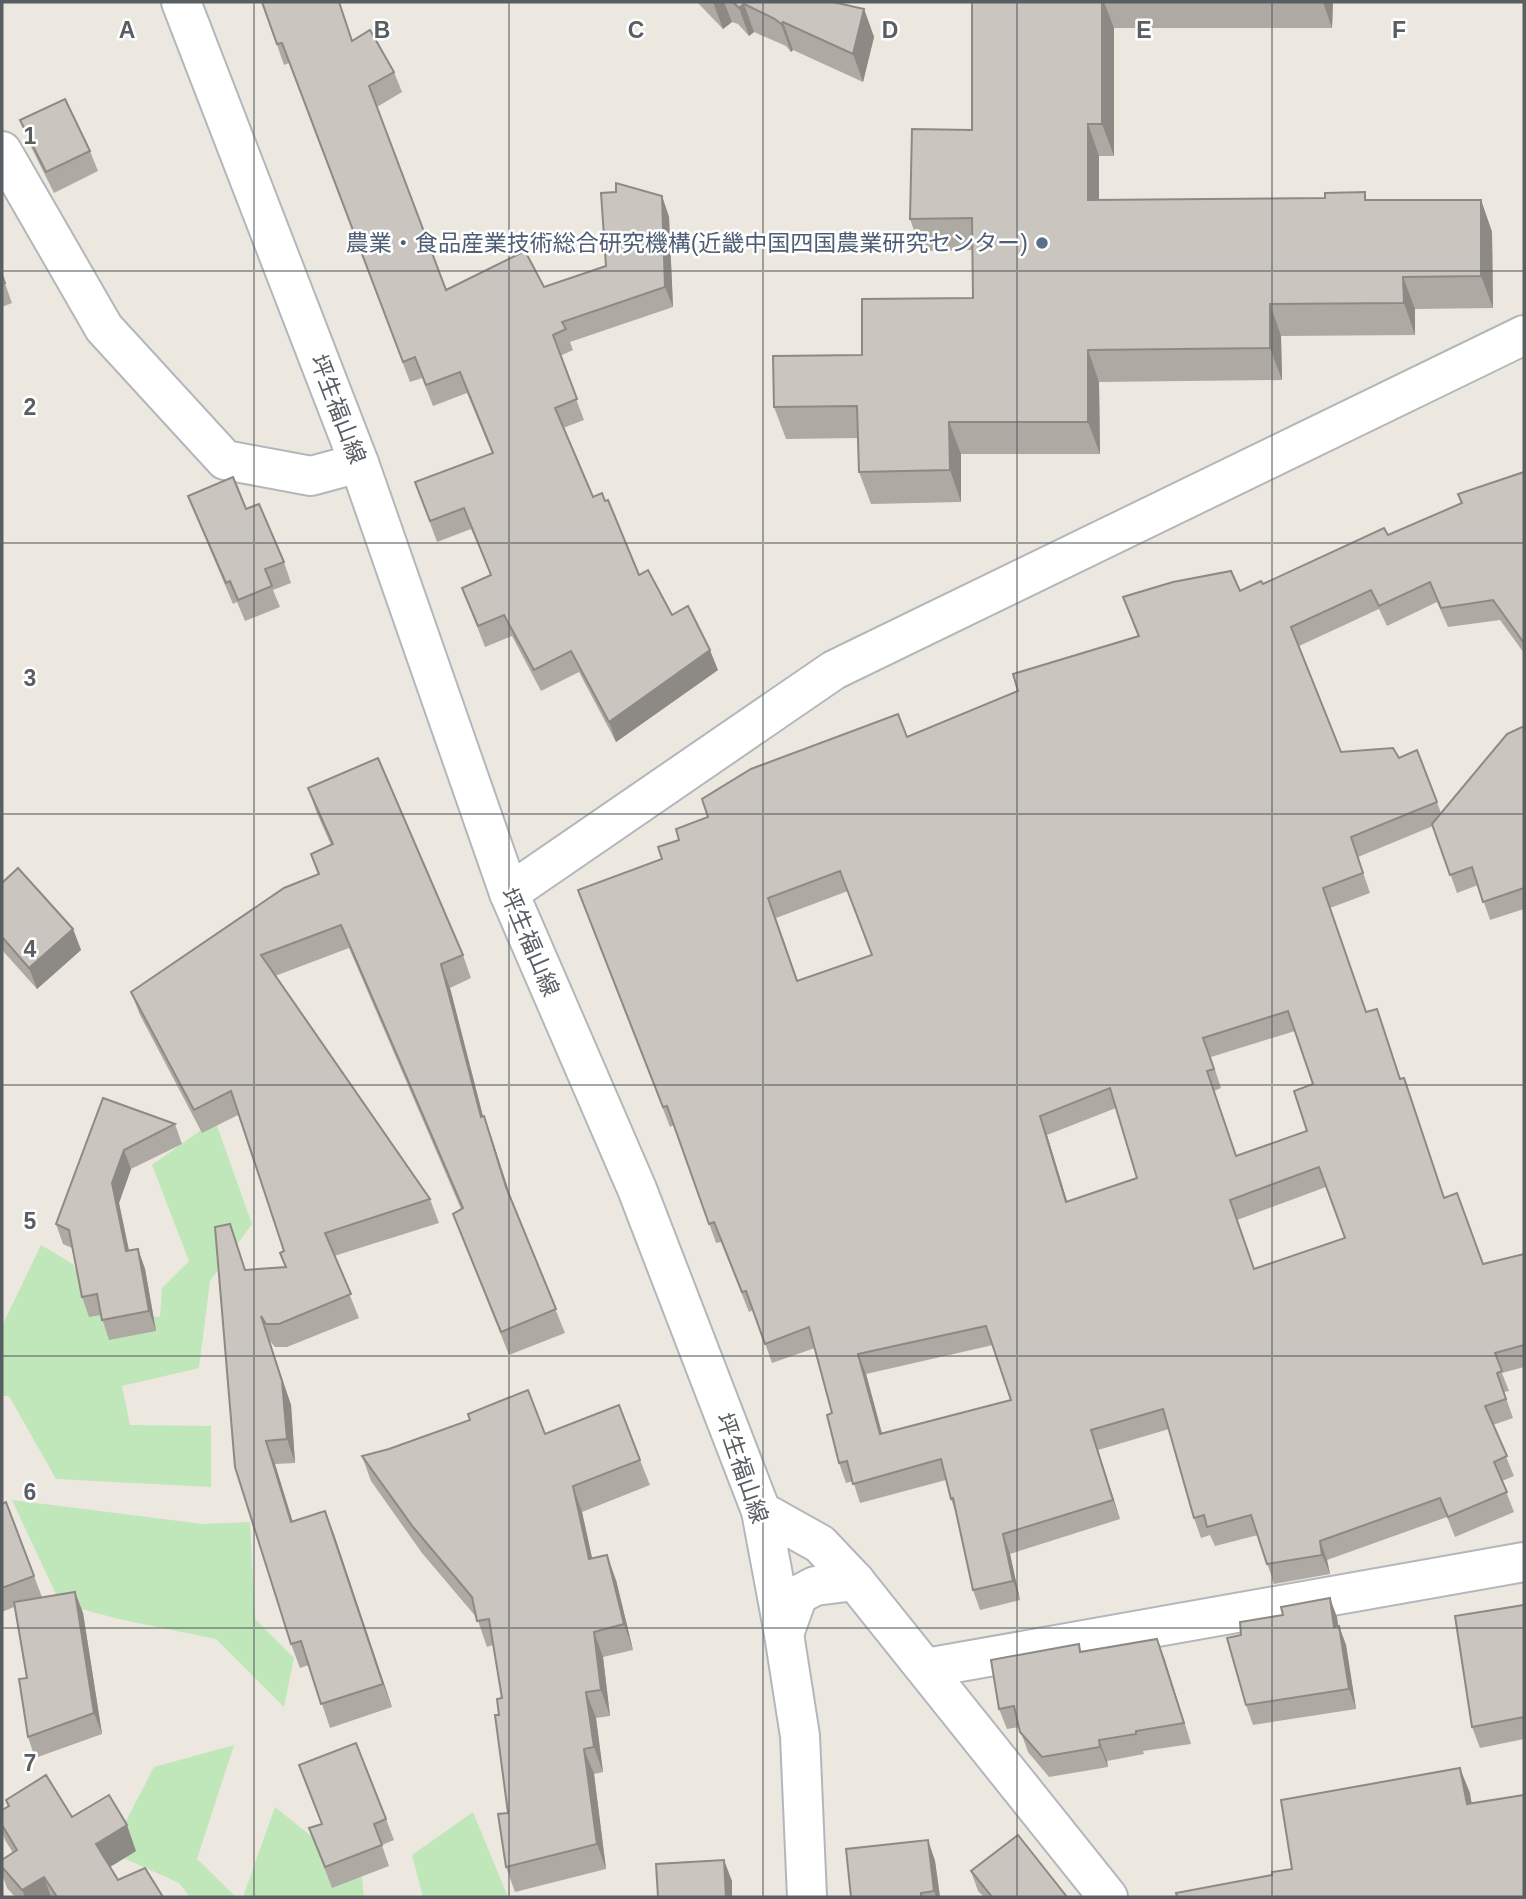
<svg xmlns="http://www.w3.org/2000/svg" width="1526" height="1899" viewBox="0 0 1526 1899" font-family="Arial,'Noto Sans JP',sans-serif">
<rect width="100%" height="100%" fill="#ede8df"/>
<g fill="#c0e7b9">
<path d="M215,1120L252,1224L210,1281L199,1368L122,1386L130,1425L211,1426V1487L56,1479L9,1396H2V1326L41,1245L73,1264L92,1312L160,1317L162,1288L189,1261L152,1165Z"/>
<path d="M12,1500L203,1524L250,1522L255,1619L294,1658L284,1707L216,1639L118,1619L60,1603Z"/>
<path d="M234,1745L197,1859L236,1897H190L179,1883L110,1852L154,1767Z"/>
<path d="M275,1807L362,1877L364,1897H243Z"/>
<path d="M473,1812L508,1897H423L412,1855Z"/>
</g>
<g fill="none" stroke-linecap="round" stroke-linejoin="round">
<g stroke="#b3b7bb" stroke-width="42">
<g id="minor">
<path d="M2,151L104,328L225,460L311,476L359,463"/>
<path d="M509,893L834,670L1524,335"/>
<path d="M926,1668L1524,1562"/>
</g>
</g>
<g stroke="#b3b7bb" stroke-width="42">
<g id="tertiary">
<path d="M761,1511L820,1544L855,1581L1108,1897"/>
<path d="M784,1634L798,1595L815,1586L855,1581"/>
</g>
</g>
<g stroke="#b1b7bc" stroke-width="42">
<path id="secondary" d="M181,2L359,463L509,893L637,1189L761,1511L784,1634L800,1736L807,1897"/>
</g>
<use href="#minor" stroke="#fff" stroke-width="38"/>
<use href="#tertiary" stroke="#fff" stroke-width="38"/>
<use href="#secondary" stroke="#fff" stroke-width="38"/>
</g>
<g fill="#aea9a3" fill-rule="evenodd">
<path d="M262,2L353,41L394,72L402,92L377,107L446,290L544,287L606,266L662,196L669,217L673,307L570,342L573,350L560,356L584,420L563,428L593,497L639,575L718,670L616,742L579,672L541,691L512,636L485,647L462,588L491,575L471,529L437,542L415,482L492,453L467,393L433,406L422,378L410,382L289,63L284,65Z"/>
<path d="M697,2H834L864,9L874,37L863,82L793,50L791,52L786,46L754,32L749,36L738,24L732,22L723,29Z"/>
<path d="M972,2H1333L1332,28H1114V156H1099V200H1481L1492,232L1493,308L1415,309V335L1281,336L1282,380L1099,382L1100,454H961V502L871,504L859,472L858,438L786,439L774,407L862,355L973,298V250L921,251L910,219L972,130Z"/>
<path d="M20,120L90,151L98,171L54,193L28,141Z"/>
<path d="M2,275L12,303L2,307Z"/>
<path d="M1524,472V653L1500,620L1448,627L1437,602L1387,626L1379,609L1299,646L1341,752L1399,758L1417,750L1441,813L1524,726V909L1490,920L1478,885L1457,893L1433,826L1358,857L1370,893L1330,908L1366,1012L1377,1009L1400,1079L1411,1097L1444,1198L1483,1264L1524,1254V1367L1502,1373L1509,1391L1504,1392L1513,1418L1493,1425L1514,1476L1502,1481L1514,1512L1455,1537L1447,1517L1327,1560L1330,1574L1274,1584L1258,1535L1215,1546L1210,1535L1201,1538L1194,1518L1169,1429L1098,1450L1120,1519L1010,1554L1020,1600L980,1610L973,1590L956,1513L951,1499L946,1480L860,1503L853,1481L846,1483L839,1463L832,1413L815,1348L772,1363L753,1310L749,1312L721,1242L716,1243L674,1125L670,1127L585,909L662,859L679,840L708,817L1018,691L1138,637L1123,597L1240,591L1263,584L1388,535L1461,504L1458,494ZM848,891L872,955L798,981L776,918ZM1295,1031L1313,1084L1307,1131L1236,1156L1214,1091L1221,1088L1211,1057ZM1116,1108L1137,1178L1067,1201L1047,1135ZM1326,1187L1345,1238L1254,1269L1237,1220ZM993,1345L1011,1400L882,1433L866,1374Z"/>
<path d="M188,496L246,509L284,562L291,583L273,590L280,607L245,621L237,602L233,604L196,516Z"/>
<path d="M308,788L463,955L471,978L450,988L483,1116L492,1139L511,1199L565,1333L509,1355L453,1214L461,1209L349,948L275,976L430,1199L439,1223L334,1256L359,1318L287,1347H275L269,1340L291,1405L295,1463L275,1464L292,1522L325,1511L392,1707L330,1728L309,1665L300,1668L291,1644L246,1270L285,1267L280,1253L284,1251L238,1115L202,1133L140,1015L131,992L318,875L311,854L331,845L316,811Z"/>
<path d="M2,883L73,929L81,950L37,989L2,950Z"/>
<path d="M103,1098L175,1124L182,1144L131,1169L119,1203L129,1250L138,1249L145,1269L156,1331L109,1340L101,1315L89,1317L82,1297L72,1248L63,1244L56,1224Z"/>
<path d="M545,1434L640,1460L650,1485L582,1512L592,1558L616,1580L633,1650L603,1657L610,1716L596,1718L603,1772L594,1774L606,1869L515,1892L506,1867L508,1813L499,1715L502,1698L493,1645L487,1647L477,1618L422,1553L371,1481L362,1456Z"/>
<path d="M6,1502L42,1597L75,1592L83,1613L102,1734L35,1758L28,1737L27,1678L14,1607L2,1612V1504Z"/>
<path d="M1524,1605V1739L1480,1748L1472,1727Z"/>
<path d="M1337,1617L1338,1626H1339L1346,1645L1356,1709L1253,1725L1246,1705Z"/>
<path d="M1157,1639L1191,1744L1143,1751L1144,1754L1107,1761L1108,1767L1049,1777L1028,1752L1019,1727L1007,1729L999,1709L1079,1644L1081,1651Z"/>
<path d="M299,1765L386,1819L394,1840L382,1845L389,1866L332,1888L309,1828L322,1824Z"/>
<path d="M6,1800L72,1817L136,1851L110,1867L118,1880L163,1897H15L7,1888L2,1874V1860L13,1853L5,1840L2,1832V1811L8,1806Z"/>
<path d="M928,1840L935,1861L940,1897H851Z"/>
<path d="M971,1871L1067,1897H984L978,1891Z"/>
</g>
<g fill="#8d8a85">
<path d="M713,2H724L732,22L723,29Z"/>
<path d="M1102,2H1104L1114,28V156L1102,124Z"/>
<path d="M1323,2H1333L1332,28Z"/>
<path d="M744,4L754,32L749,36L739,8Z"/>
<path d="M864,9L874,37L863,82L853,54Z"/>
<path d="M783,22L793,50L791,52L781,24Z"/>
<path d="M1088,124L1099,156V232L1088,200Z"/>
<path d="M662,196L669,217L673,307L665,287Z"/>
<path d="M1481,200L1492,232L1493,308L1481,276Z"/>
<path d="M1403,277L1415,309V335L1404,303Z"/>
<path d="M1270,304L1281,336L1282,380L1270,348Z"/>
<path d="M1088,350L1099,382L1100,454L1088,422Z"/>
<path d="M949,422L961,454V502L950,470Z"/>
<path d="M710,650L718,670L616,742L609,722Z"/>
<path d="M73,929L81,950L37,989L29,968Z"/>
<path d="M441,964L450,988L489,1140L481,1117Z"/>
<path d="M484,1116L492,1139L515,1210L506,1187Z"/>
<path d="M1040,1116L1047,1135L1073,1221L1066,1202Z"/>
<path d="M124,1150L131,1169L119,1203L133,1271L126,1251L112,1183Z"/>
<path d="M138,1249L145,1269L156,1331L149,1311Z"/>
<path d="M261,1316L291,1405L295,1463L287,1439Z"/>
<path d="M858,1354L866,1374L887,1453L880,1434Z"/>
<path d="M1091,1430L1098,1450L1120,1519L1113,1500Z"/>
<path d="M266,1441L275,1464L300,1545L291,1522Z"/>
<path d="M573,1486L582,1512L598,1585L589,1559Z"/>
<path d="M325,1511L334,1534L392,1707L383,1684Z"/>
<path d="M1003,1534L1010,1554L1020,1600L1013,1581Z"/>
<path d="M1320,1541L1327,1560L1330,1574L1322,1555Z"/>
<path d="M607,1555L616,1580L633,1650L624,1624Z"/>
<path d="M75,1592L83,1613L102,1734L94,1713Z"/>
<path d="M1330,1598L1337,1617L1341,1646L1334,1627Z"/>
<path d="M1339,1626L1346,1645L1356,1709L1349,1689Z"/>
<path d="M594,1632L603,1657L610,1716L601,1690Z"/>
<path d="M1157,1639L1165,1660L1191,1744L1184,1723Z"/>
<path d="M586,1692L596,1718L603,1772L594,1747Z"/>
<path d="M1099,1740L1107,1761L1108,1767L1100,1747Z"/>
<path d="M584,1749L594,1774L606,1869L597,1844Z"/>
<path d="M1460,1768L1470,1793L1476,1829L1467,1804Z"/>
<path d="M127,1825L136,1851L105,1870L96,1844Z"/>
<path d="M928,1840L935,1861L940,1897H936L934,1891Z"/>
<path d="M724,1860L732,1881V1897H726Z"/>
<path d="M44,1877L51,1897H25L22,1890Z"/>
</g>
<g fill="#cac5be" stroke="#8d8a85" stroke-width="2" fill-rule="evenodd">
<path d="M262,2H339L352,41L370,30L394,72L369,86L446,290L525,251L544,287L606,266L601,193L616,192V183L662,196L665,287L562,322L566,329L553,335L577,399L555,408L593,497L602,493L605,501L608,500L639,575L648,570L672,615L688,606L710,650L609,722L571,651L534,670L504,615L478,626L462,588L491,575L464,508L430,521L415,482L493,453L460,372L426,385L415,357L403,362L282,43L277,44Z"/>
<path d="M733,2H833L864,9L853,54L783,22L781,24L775,19L744,4L739,8Z"/>
<path d="M972,2H1102V124H1088V200L1325,198V193L1365,192V200H1481V276L1403,277L1404,303L1270,304V348L1088,350V422H949L950,470L859,472L857,406L774,407L773,356L862,355V299L973,298L972,218L910,219L912,129L972,130Z"/>
<path d="M65,99L90,151L46,172L20,120Z"/>
<path d="M2,275L5,283L2,285Z"/>
<path d="M1524,472V643L1493,600L1441,608L1430,582L1379,606L1371,590L1291,627L1341,752L1393,748L1399,758L1417,750L1437,802L1351,837L1363,873L1323,888L1366,1012L1377,1009L1400,1079L1404,1078L1444,1198L1457,1193L1483,1264L1524,1254V1345L1495,1353L1502,1371L1497,1373L1506,1399L1485,1406L1507,1456L1494,1462L1507,1492L1448,1517L1440,1498L1320,1541L1322,1555L1267,1564L1251,1515L1207,1527L1204,1515L1194,1518L1163,1409L1091,1430L1113,1500L1003,1534L1013,1581L973,1590L953,1498L951,1499L941,1459L853,1484L847,1461L839,1463L827,1415L832,1413L809,1327L765,1344L746,1291L742,1292L714,1222L709,1224L667,1106L663,1107L578,890L662,859L658,847L679,840L676,829L708,817L702,799L751,769L898,714L907,737L1018,691L1013,674L1139,636L1123,597L1173,582L1231,571L1240,591L1261,581L1263,584L1384,528L1388,535L1462,503L1458,494ZM840,871L872,955L797,981L768,898ZM1288,1011L1313,1084L1294,1091L1307,1131L1236,1156L1207,1071L1214,1069L1203,1038ZM1110,1088L1137,1178L1066,1202L1040,1116ZM1319,1167L1345,1238L1254,1269L1230,1200ZM986,1326L1011,1400L880,1434L858,1354Z"/>
<path d="M233,477L246,509L259,504L284,562L265,569L272,586L238,600L230,581L226,583L188,496Z"/>
<path d="M1524,726V888L1483,902L1472,867L1450,875L1432,824L1507,734Z"/>
<path d="M378,758L463,955L441,964L481,1117L484,1116L506,1187L556,1309L501,1332L453,1214L463,1208L341,925L261,955L430,1199L325,1233L351,1294L279,1324H266L261,1316L282,1381L287,1439L266,1441L291,1522L325,1511L383,1684L321,1704L301,1641L291,1644L235,1467L215,1227L230,1224L245,1270L286,1267L280,1253L284,1251L231,1091L194,1110L131,992L284,888L319,874L311,854L333,844L308,788Z"/>
<path d="M18,868L73,929L29,968L2,937V883Z"/>
<path d="M103,1098L175,1124L124,1150L112,1183L126,1251L138,1249L149,1311L102,1320L97,1294L82,1297L69,1230L56,1224Z"/>
<path d="M528,1390L545,1434L619,1405L640,1460L573,1486L589,1559L607,1555L624,1624L594,1632L601,1690L586,1692L594,1747L584,1749L597,1844L506,1867L498,1814L508,1813L495,1715H499L497,1699L502,1698L489,1619L477,1621L472,1597L413,1527L362,1456L389,1449L470,1420L468,1414Z"/>
<path d="M6,1502L34,1576L2,1588V1504Z"/>
<path d="M75,1592L94,1713L28,1737L19,1679L27,1678L14,1602Z"/>
<path d="M1330,1598L1334,1627L1339,1626L1349,1689L1246,1705L1227,1638L1241,1635L1240,1622L1283,1615L1281,1607Z"/>
<path d="M1524,1605V1717L1472,1727L1455,1616Z"/>
<path d="M1157,1639L1184,1723L1136,1731V1734L1099,1740L1100,1747L1042,1757L1020,1732L1014,1706L999,1709L991,1660L1079,1644L1080,1652Z"/>
<path d="M356,1743L386,1819L374,1824L382,1845L325,1867L309,1828L322,1824L299,1765Z"/>
<path d="M1460,1768L1467,1804L1524,1795V1897H1177L1176,1893L1272,1875V1872L1292,1869L1281,1800Z"/>
<path d="M46,1775L72,1817L109,1795L127,1825L96,1844L118,1880L145,1868L163,1897H57L44,1877L22,1890L2,1867V1860L17,1850L2,1825V1810L9,1806L6,1800Z"/>
<path d="M1018,1835L1067,1897H992L971,1871Z"/>
<path d="M928,1840L934,1891L921,1893V1897H851L846,1849Z"/>
<path d="M724,1860L726,1897H658L656,1864Z"/>
</g>
<path fill="none" stroke="#585e62" stroke-width="2" stroke-opacity="0.55" d="M254,2V1897M509,2V1897M763,2V1897M1017,2V1897M1272,2V1897M2,271H1524M2,543H1524M2,814H1524M2,1085H1524M2,1356H1524M2,1628H1524"/>
<circle fill="#5c6f8a" stroke="#fff" stroke-width="2.5" cx="1042" cy="243" r="7"/>
<g text-anchor="middle" stroke-width="5" stroke-linejoin="round" paint-order="stroke">
<g font-size="23" fill="#4e5e75" stroke="#fff" text-anchor="end">
<text x="1028" y="251">農業・食品産業技術総合研究機構(近畿中国四国農業研究センター)</text>
</g>
<g font-size="23" fill="#585e62" stroke="#fff">
<text transform="translate(338 409) rotate(69)" y="8">坪生福山線</text>
<text transform="translate(530 942) rotate(67)" y="8">坪生福山線</text>
<text transform="translate(742 1468) rotate(71)" y="8">坪生福山線</text>
</g>
</g>
<g font-size="23" text-anchor="middle" font-weight="bold" fill="#585e62" stroke="#fff" stroke-width="5" stroke-linejoin="round" paint-order="stroke">
<text x="127" y="38">A</text>
<text x="382" y="38">B</text>
<text x="636" y="38">C</text>
<text x="890" y="38">D</text>
<text x="1144" y="38">E</text>
<text x="1399" y="38">F</text>
<text x="30" y="144">1</text>
<text x="30" y="415">2</text>
<text x="30" y="686">3</text>
<text x="30" y="957">4</text>
<text x="30" y="1229">5</text>
<text x="30" y="1500">6</text>
<text x="30" y="1771">7</text>
</g>
<rect width="1526" height="1899" fill="none" stroke="#585e62" stroke-width="7"/>
</svg>
